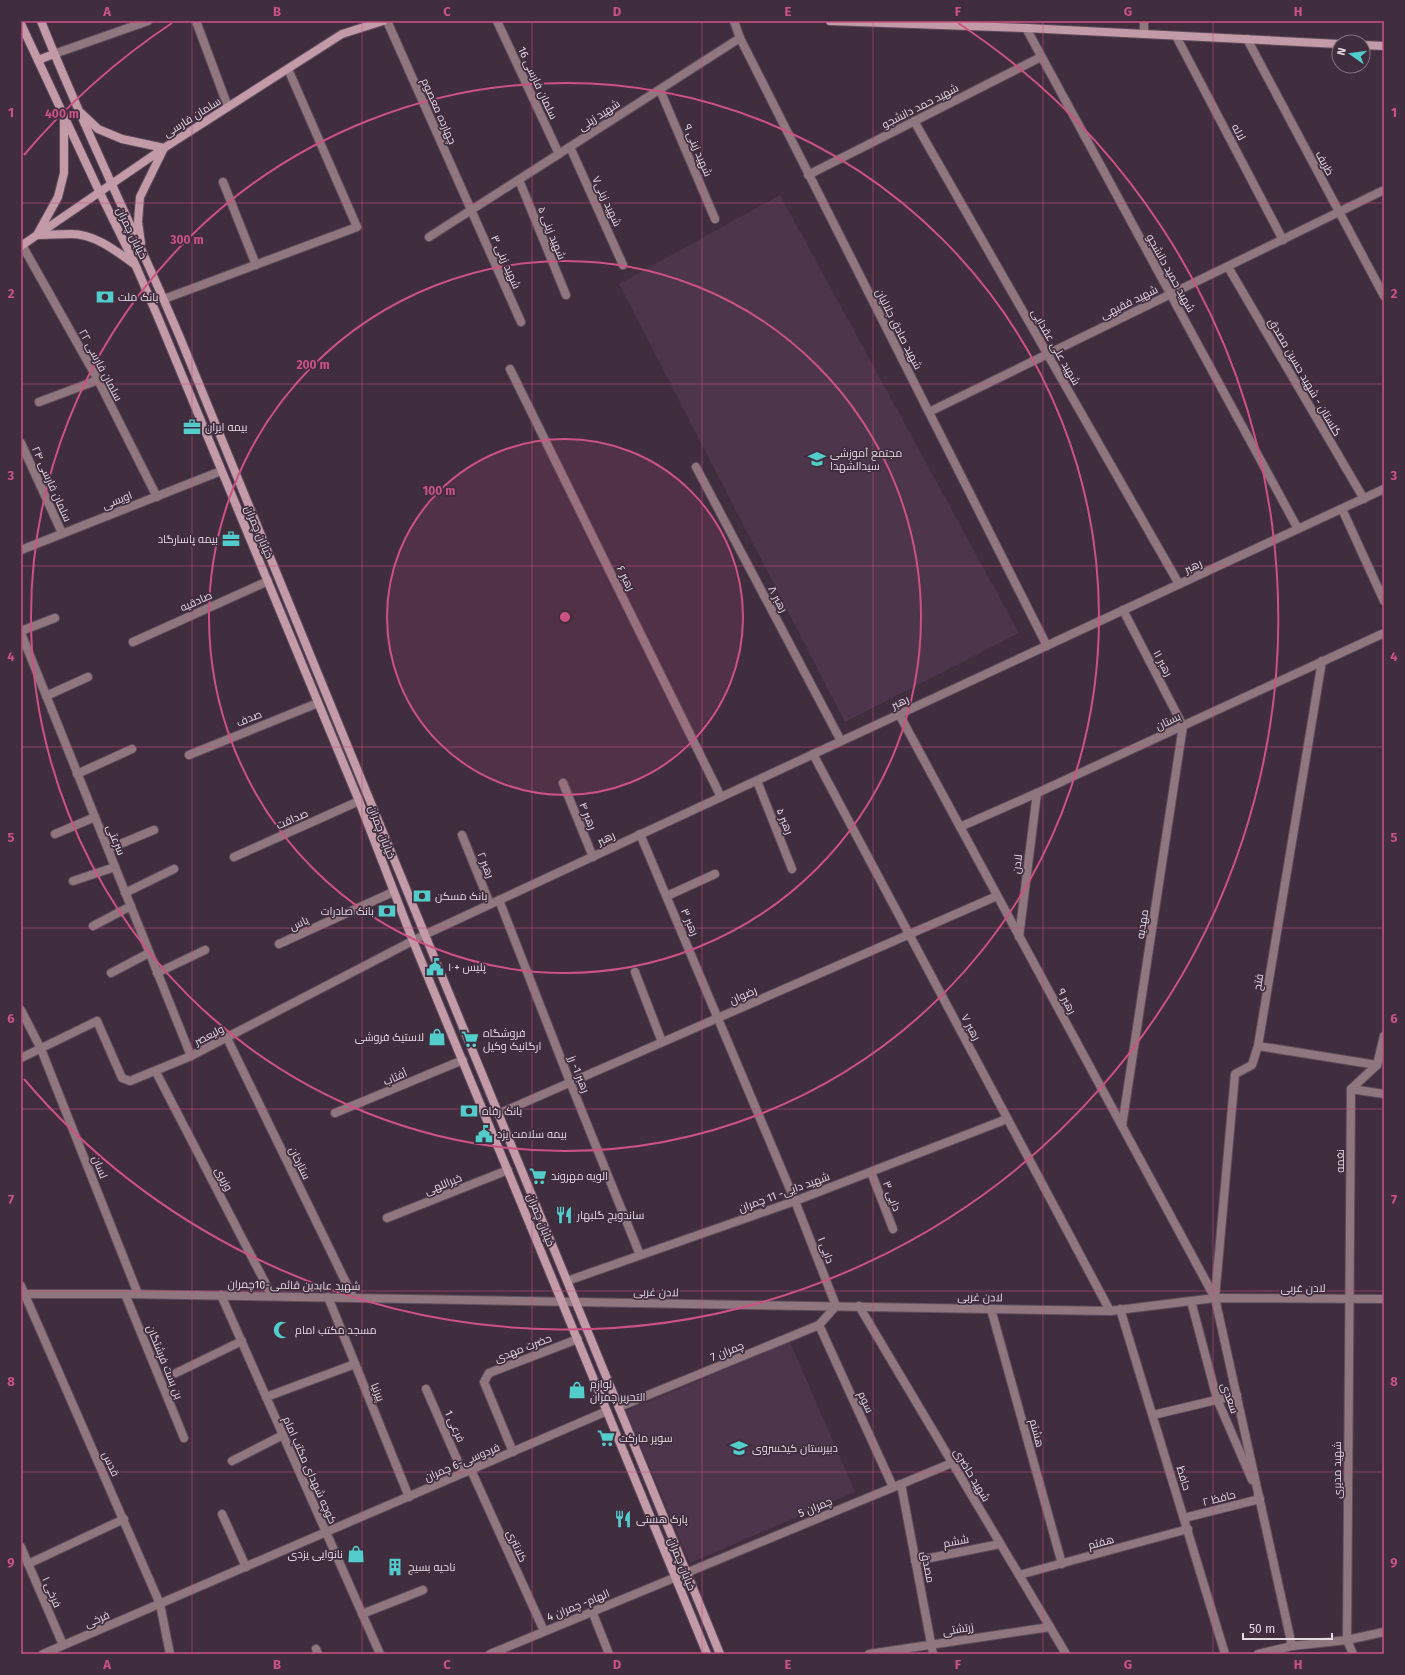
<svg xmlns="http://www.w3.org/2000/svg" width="1405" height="1675" viewBox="0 0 1405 1675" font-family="'Fira Sans',Cairo,sans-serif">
<rect width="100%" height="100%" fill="#402d3e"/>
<g fill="#4d354b">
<path d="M780,195L1019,633L845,722L619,284Z"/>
<path d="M790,1342L855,1492L690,1563L626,1411Z"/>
</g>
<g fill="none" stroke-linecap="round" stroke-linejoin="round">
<g stroke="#5e4c5c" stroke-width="10">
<g id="minor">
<path d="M196,21L228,107"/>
<path d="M387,21L521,322"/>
<path d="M497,21L559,154"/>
<path d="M734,21L740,38L1047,646"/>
<path d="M1026,28L1298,529"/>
<path d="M1144,34V21"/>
<path d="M1176,36L1283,240"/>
<path d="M1247,39L1384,296"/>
<path d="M54,54L148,21"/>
<path d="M660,90L715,219"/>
<path d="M914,121L1179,584"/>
<path d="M570,147L623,265"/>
<path d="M808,175L1041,57"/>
<path d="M519,180L566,295"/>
<path d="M223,182L256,265"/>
<path d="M429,237L740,38"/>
<path d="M22,245L98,380L157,497"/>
<path d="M1228,267L1364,499"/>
<path d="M164,299L357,227L288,69"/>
<path d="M510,369L721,797"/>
<path d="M39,402L98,380"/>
<path d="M929,412L1384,190"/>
<path d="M21,443L62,533"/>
<path d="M696,467L841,741"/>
<path d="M1342,509L1384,601"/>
<path d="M21,550L221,471"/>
<path d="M21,631L55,618"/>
<path d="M21,633L191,1056"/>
<path d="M133,642L268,581"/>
<path d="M46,696L88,677"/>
<path d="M899,714L1215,1298L1292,1646"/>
<path d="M813,754L1110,1311"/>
<path d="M189,755L318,703"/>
<path d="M77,774L132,749"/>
<path d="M757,781L792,869"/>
<path d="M563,783L593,857"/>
<path d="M960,827L1037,793L1382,634H1384"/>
<path d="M55,834L95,817"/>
<path d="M462,835L490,904"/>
<path d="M108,849L154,830"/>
<path d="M234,857L359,801"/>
<path d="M73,881L115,867"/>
<path d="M125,893L174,869"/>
<path d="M667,896L715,874"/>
<path d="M499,900L570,1082L640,1255"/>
<path d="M93,926L131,906"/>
<path d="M1019,937L1037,793"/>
<path d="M279,944L393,892"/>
<path d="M635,972L662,1042"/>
<path d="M111,973L149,953"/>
<path d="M157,973L205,950"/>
<path d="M21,1010L41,1049L138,1294"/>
<path d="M227,1038L353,1297"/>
<path d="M1258,1046L1377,1065"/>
<path d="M21,1058L97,1021L122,1078L130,1081L191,1056L424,935L1384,489"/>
<path d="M156,1072L272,1296"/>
<path d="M1351,1089L1384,1094"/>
<path d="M335,1113L463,1060"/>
<path d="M498,1114L997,896"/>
<path d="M1122,1126L1183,726L1123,610"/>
<path d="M871,1172L893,1229"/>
<path d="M387,1218L508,1170"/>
<path d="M567,1281L795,1201L1007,1119"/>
<path d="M21,1286L160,1604L170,1654"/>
<path d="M25,1294H125L575,1302"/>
<path d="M125,1294L184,1438"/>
<path d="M221,1295L380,1654"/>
<path d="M328,1297L409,1497"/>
<path d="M1215,1298L1235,1074L1252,1065L1258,1046L1322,661"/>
<path d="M1191,1301L1217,1399L1252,1480"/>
<path d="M859,1306L1066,1654"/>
<path d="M991,1309L1062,1564"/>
<path d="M1120,1309L1225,1654"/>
<path d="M819,1325L893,1487"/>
<path d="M176,1373L242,1341"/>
<path d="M426,1389L463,1473"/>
<path d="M266,1397L355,1364"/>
<path d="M619,1407L819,1325L836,1306L795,1201L640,834"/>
<path d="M1153,1415L1237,1395"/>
<path d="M513,1452L484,1382L489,1373L578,1339"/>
<path d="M232,1461L283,1435"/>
<path d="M471,1470L544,1631"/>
<path d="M901,1484L933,1654"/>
<path d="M222,1514L246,1567"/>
<path d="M1184,1518L1260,1499L1258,1494"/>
<path d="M21,1547L63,1645"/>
<path d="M915,1561L1000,1544"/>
<path d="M28,1564L124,1519"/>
<path d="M1019,1575L1188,1529"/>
<path d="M592,1611L609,1654"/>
<path d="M362,1614L423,1590"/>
<path d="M316,1649L318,1654"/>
<path d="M43,1654L607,1411"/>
<path d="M490,1654L952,1463"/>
<path d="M869,1654L1050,1627"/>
<path d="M1258,1654L1292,1646L1347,1640L1384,1632"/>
<path d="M1353,1654L1347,1640L1351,1089L1377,1065L1384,1036"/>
</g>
</g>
<g stroke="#5e4c5c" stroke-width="10">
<path id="tertiary" d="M575,1302L1110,1311L1215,1298L1384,1299"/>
</g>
<g stroke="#5e4c5c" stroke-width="10">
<g id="secondary">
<path d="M41,21C84,129 136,233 181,340L720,1654"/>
<path d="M830,21L1026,28L1339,44"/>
<path d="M21,24L99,191L135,264L157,315L359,801L413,941L707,1654"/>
<path d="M1363,45L1384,46"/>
<path d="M38,60L54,54"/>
<path d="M81,113L98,129L122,139L164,148L140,197L138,222L141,243"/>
<path d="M64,121V173L58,197L37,235C48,235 59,234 71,234C95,234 116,251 134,264"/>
<path d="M21,246L164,148L342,34L383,21"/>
</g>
</g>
<use href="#minor" stroke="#90767e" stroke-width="8"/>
<use href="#tertiary" stroke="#90767e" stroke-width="8"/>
<use href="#secondary" stroke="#c39aa8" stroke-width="8"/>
</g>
<path fill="none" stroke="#cc5284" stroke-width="1" stroke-opacity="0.55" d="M192,21V1654M362,21V1654M532,21V1654M702,21V1654M873,21V1654M1043,21V1654M1213,21V1654M21,203H1384M21,384H1384M21,566H1384M21,747H1384M21,928H1384M21,1109H1384M21,1291H1384M21,1472H1384"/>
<circle cx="565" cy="617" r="178" fill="#cc5284" fill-opacity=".12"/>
<g fill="none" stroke="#cc5284" stroke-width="2">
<circle cx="565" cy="617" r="178"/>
<circle cx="565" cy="617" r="356"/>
<circle cx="565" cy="617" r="534"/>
<path d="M24 155A712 712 0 0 1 172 23M958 23A712 712 0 1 1 24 1079"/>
</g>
<defs>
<g id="bank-bare" transform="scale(1.38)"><path d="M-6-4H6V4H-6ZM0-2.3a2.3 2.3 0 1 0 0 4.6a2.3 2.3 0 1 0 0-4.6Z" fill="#52cdcc" stroke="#402d3e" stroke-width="2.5" paint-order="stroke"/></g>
<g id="office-bare" transform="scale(1.38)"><path d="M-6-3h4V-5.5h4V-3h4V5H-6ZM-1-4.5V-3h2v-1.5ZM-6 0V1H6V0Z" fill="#52cdcc" stroke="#402d3e" stroke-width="2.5" paint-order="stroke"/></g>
<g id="school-bare" transform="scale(1.38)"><path d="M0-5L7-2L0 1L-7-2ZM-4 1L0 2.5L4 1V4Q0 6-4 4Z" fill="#52cdcc" stroke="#402d3e" stroke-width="2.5" paint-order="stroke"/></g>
<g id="civic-bare" transform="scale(1.38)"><path d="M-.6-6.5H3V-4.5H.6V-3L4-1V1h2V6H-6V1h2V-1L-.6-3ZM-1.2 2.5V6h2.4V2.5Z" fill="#52cdcc" stroke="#402d3e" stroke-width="2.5" paint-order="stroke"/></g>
<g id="shop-bare" transform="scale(1.38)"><path d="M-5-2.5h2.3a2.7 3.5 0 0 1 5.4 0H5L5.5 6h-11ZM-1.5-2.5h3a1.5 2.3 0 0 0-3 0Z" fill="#52cdcc" stroke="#402d3e" stroke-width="2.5" paint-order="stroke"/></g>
<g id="supermarket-bare" transform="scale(1.38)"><path d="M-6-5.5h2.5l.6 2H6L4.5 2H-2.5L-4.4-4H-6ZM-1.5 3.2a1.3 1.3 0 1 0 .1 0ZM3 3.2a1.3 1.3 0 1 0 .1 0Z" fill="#52cdcc" stroke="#402d3e" stroke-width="2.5" paint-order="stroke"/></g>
<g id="restaurant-bare" transform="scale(1.38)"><path d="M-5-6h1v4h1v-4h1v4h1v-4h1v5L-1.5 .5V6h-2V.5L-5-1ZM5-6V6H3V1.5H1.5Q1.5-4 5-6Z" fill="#52cdcc" stroke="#402d3e" stroke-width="2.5" paint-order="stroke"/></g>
<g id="mosque-bare" transform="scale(1.38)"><path d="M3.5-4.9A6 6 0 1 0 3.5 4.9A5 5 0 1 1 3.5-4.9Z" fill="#52cdcc" stroke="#402d3e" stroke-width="2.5" paint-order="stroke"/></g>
<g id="building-bare" transform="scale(1.38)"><path d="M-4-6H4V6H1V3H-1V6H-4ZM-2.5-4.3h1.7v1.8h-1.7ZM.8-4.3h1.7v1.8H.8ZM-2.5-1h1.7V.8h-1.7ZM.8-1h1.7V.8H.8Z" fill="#52cdcc" stroke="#402d3e" stroke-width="2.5" paint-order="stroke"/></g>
</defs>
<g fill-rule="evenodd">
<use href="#bank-bare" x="105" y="297"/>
<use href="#office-bare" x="192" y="427"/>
<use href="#school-bare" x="817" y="459"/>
<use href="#office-bare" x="231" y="539"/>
<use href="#bank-bare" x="422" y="896"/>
<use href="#bank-bare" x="387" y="911"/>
<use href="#civic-bare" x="435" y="967"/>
<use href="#shop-bare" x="437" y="1037"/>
<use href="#supermarket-bare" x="470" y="1039"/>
<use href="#bank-bare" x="469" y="1111"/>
<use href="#civic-bare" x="484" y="1134"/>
<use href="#supermarket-bare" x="538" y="1176"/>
<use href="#restaurant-bare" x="564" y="1215"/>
<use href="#mosque-bare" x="282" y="1330"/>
<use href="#shop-bare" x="577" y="1390"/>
<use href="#supermarket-bare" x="606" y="1438"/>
<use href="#school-bare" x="739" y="1448"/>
<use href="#restaurant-bare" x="623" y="1519"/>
<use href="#shop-bare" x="356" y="1554"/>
<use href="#building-bare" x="395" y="1567"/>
</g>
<g text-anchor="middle" stroke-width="3.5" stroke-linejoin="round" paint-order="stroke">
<g font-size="11" fill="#e4d8e2" stroke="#402d3e">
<text transform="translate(538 83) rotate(65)" y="4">سلمان فارسی 16</text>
<text transform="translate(920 106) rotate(-27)" y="4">شهید حمد دانشجو</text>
<text transform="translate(439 111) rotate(66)" y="4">چهارده معصوم</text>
<text transform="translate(599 115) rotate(-33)" y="4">شهید زینی</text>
<text transform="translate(192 117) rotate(-32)" y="4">سلمان فارسی</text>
<text transform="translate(1239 132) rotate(62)" y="4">لاله</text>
<text transform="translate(698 150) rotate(67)" y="4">شهید زینی ۹</text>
<text transform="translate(1325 163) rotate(62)" y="4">ظریف</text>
<text transform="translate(607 201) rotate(65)" y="4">شهید زینی۷</text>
<text transform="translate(132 233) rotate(64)" y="4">خیابان چمران</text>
<text transform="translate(552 233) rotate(68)" y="4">شهید زینی ۵</text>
<text transform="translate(506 262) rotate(66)" y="4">شهید زینی ۳</text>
<text transform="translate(1171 273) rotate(61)" y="4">شهید حمید دانشجو</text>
<text transform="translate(1129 302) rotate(-26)" y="4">شهید فقیهی</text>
<text transform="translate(899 329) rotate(63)" y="4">شهید صادق جلالیان</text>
<text transform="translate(1056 347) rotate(60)" y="4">شهید علی عقدایی</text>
<text transform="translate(101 365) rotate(62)" y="4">سلمان فارسی ۲۲</text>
<text transform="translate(1305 377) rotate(60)" y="4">گلستان - شهید حسین مصدق</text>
<text transform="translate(52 484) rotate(66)" y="4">سلمان فارسی ۲۴</text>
<text transform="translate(117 500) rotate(-21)" y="4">اویسی</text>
<text transform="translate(259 532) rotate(67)" y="4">خیابان چمران</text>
<text transform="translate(1193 566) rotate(-25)" y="4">رهبر</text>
<text transform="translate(626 578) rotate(64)" y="4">رهبر ۶</text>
<text transform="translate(778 599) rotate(62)" y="4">رهبر ۸</text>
<text transform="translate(196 601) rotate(-24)" y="4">صادقیه</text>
<text transform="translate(1163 663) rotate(62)" y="4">رهبر ۱۱</text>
<text transform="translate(900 702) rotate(-25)" y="4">رهبر</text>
<text transform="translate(249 718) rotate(-22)" y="4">صدف</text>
<text transform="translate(1168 721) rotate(-25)" y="4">بستان</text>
<text transform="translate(588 816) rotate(68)" y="4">رهبر ۴</text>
<text transform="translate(292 819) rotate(-24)" y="4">صداقت</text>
<text transform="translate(785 821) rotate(68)" y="4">رهبر ۵</text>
<text transform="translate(382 832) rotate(69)" y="4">خیابان چمران</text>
<text transform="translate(606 838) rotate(-25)" y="4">رهبر</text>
<text transform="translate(116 840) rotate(68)" y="4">سرعتی</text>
<text transform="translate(1017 864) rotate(-83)" y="4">لادن</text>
<text transform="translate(486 865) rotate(68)" y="4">رهبر ۲</text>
<text transform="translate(690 922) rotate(67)" y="4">رهبر ۳</text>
<text transform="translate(299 923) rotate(-25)" y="4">یاس</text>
<text transform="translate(1142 924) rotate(-81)" y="4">مهدیه</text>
<text transform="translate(1258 982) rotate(-81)" y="4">فتح</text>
<text transform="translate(743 995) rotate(-24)" y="4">رضوان</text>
<text transform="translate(1067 1001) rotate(62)" y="4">رهبر ۹</text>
<text transform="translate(971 1027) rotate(62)" y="4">رهبر ۷</text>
<text transform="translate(209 1035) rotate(-27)" y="4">ولیعصر</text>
<text transform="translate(579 1074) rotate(68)" y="4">رهبر 1- رز</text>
<text transform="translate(395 1077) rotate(-23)" y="4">آفتاب</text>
<text transform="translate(1340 1161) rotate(-90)" y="4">نغمه</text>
<text transform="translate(300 1163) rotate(64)" y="4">ستارخان</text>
<text transform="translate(100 1167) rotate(68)" y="4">لسان</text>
<text transform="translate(224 1179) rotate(63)" y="4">وزیری</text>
<text transform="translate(443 1184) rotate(-22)" y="4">خیراللهی</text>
<text transform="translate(784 1192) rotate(-20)" y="4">شهید دایی- 11 چمران</text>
<text transform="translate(892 1196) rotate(69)" y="4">دایی ۳</text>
<text transform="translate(541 1220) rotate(68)" y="4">خیابان چمران</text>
<text transform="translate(826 1250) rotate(69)" y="4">دایی ۱</text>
<text transform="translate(294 1285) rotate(1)" y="4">شهید عابدین قائمی-10چمران</text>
<text x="1303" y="1292">لادن غربی</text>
<text transform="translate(656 1292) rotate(1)" y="4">لادن غربی</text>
<text transform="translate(980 1297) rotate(1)" y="4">لادن غربی</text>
<text transform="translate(523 1348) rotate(-21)" y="4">حضرت مهدی</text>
<text transform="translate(727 1351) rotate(-22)" y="4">چمران 7</text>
<text transform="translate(165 1362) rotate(68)" y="4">بن بست فرشتگان</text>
<text transform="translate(378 1392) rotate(68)" y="4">پیرنیا</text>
<text transform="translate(1230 1398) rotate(70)" y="4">سعدی</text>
<text transform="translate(866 1402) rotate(65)" y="4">سوم</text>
<text transform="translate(455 1426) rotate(66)" y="4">فرعی 1</text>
<text transform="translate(1037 1433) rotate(75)" y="4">هشتم</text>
<text transform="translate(462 1462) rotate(-23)" y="4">فردوسی-6 چمران</text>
<text transform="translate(111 1464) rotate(66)" y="4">قدس</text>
<text transform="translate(310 1470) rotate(66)" y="4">کوچه شهدای مکتب امام</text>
<text transform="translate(1337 1470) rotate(-90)" y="4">شهید مدیری</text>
<text transform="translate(972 1475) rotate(59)" y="4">شهید حاضری</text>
<text transform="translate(1184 1478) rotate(73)" y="4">حافظ</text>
<text transform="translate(1219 1498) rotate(-14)" y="4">حافظ ۲</text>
<text transform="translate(815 1507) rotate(-22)" y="4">چمران 5</text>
<text transform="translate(956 1541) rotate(-11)" y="4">ششم</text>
<text transform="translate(1101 1542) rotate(-15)" y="4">هفتم</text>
<text transform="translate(517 1546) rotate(66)" y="4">کلانتری</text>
<text transform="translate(682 1564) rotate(68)" y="4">خیابان چمران</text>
<text transform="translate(928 1567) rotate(79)" y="4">مصدق</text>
<text transform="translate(52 1592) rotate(67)" y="4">فرخی ۱</text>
<text transform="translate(578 1605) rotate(-22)" y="4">الهام- چمران 4</text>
<text transform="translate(97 1619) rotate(-23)" y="4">فرخی</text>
<text transform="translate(958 1629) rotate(-9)" y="4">زرتشتی</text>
</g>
<g font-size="11" fill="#e4d8e2" stroke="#402d3e" text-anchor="start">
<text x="118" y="301">بانک ملت</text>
<text x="205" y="431">بیمه ایران</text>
<text x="830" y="457">مجتمع آموزشی<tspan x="830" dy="13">سیدالشهدا</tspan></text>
<text x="218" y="543" text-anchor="end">بیمه پاسارگاد</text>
<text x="435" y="900">بانک مسکن</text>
<text x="374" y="915" text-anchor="end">بانک صادرات</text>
<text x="448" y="971">پلیس +۱۰</text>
<text x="483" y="1037">فروشگاه<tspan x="483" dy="13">ارگانیک وکیل</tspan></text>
<text x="424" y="1041" text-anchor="end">لاستیک فروشی</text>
<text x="482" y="1115">بانک رفاه</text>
<text x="497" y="1138">بيمه سلامت يزد</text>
<text x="551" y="1180">الویه مهروند</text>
<text x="577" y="1219">ساندویچ گلبهار</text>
<text x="295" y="1334">مسجد مکتب امام</text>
<text x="590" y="1388">لوازم<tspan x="590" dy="13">التحریر چمران</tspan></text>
<text x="619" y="1442">سوپر مارکت</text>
<text x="752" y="1452">دبیرستان کیخسروی</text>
<text x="636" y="1523">پارک هستی</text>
<text x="343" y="1558" text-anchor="end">نانوایی یزدی</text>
<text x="408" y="1571">ناحیه بسیج</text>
</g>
</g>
<circle cx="565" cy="617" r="6" fill="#cc5284" stroke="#402d3e" stroke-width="2"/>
<g font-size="12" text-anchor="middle" font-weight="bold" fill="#cc5284" stroke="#402d3e" stroke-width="3.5" stroke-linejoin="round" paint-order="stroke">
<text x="62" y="118">400 m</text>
<text x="187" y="244">300 m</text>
<text x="313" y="369">200 m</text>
<text x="439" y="495">100 m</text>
</g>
<rect width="1405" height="1675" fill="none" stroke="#402d3e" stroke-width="44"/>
<g transform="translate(1351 54) rotate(284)"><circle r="19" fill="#402d3e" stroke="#827180"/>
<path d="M0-3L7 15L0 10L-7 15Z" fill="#52cdcc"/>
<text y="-6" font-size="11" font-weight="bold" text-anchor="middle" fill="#e4d8e2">N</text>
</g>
<path d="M1243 1633v6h89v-6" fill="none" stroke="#e4d8e2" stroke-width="2"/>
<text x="1249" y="1633" font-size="12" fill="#e4d8e2" stroke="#402d3e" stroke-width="3" paint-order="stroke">50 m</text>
<rect x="22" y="22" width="1361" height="1631" fill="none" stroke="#cc5284" stroke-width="1.5"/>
<g font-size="13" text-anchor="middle" font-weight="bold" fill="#cc5284">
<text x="107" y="16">A</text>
<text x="277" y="16">B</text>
<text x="447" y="16">C</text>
<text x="617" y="16">D</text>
<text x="788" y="16">E</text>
<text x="958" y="16">F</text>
<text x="1128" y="16">G</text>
<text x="1298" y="16">H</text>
<text x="11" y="117">1</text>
<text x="1394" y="117">1</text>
<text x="11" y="298">2</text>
<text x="1394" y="298">2</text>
<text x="11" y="480">3</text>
<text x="1394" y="480">3</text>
<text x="11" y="661">4</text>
<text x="1394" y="661">4</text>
<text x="11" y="842">5</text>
<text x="1394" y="842">5</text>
<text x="11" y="1023">6</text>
<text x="1394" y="1023">6</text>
<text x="11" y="1204">7</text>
<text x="1394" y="1204">7</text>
<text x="11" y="1386">8</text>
<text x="1394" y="1386">8</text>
<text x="11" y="1567">9</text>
<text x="1394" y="1567">9</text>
<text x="107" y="1669">A</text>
<text x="277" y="1669">B</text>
<text x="447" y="1669">C</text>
<text x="617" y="1669">D</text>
<text x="788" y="1669">E</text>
<text x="958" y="1669">F</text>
<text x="1128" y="1669">G</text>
<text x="1298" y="1669">H</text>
</g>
</svg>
